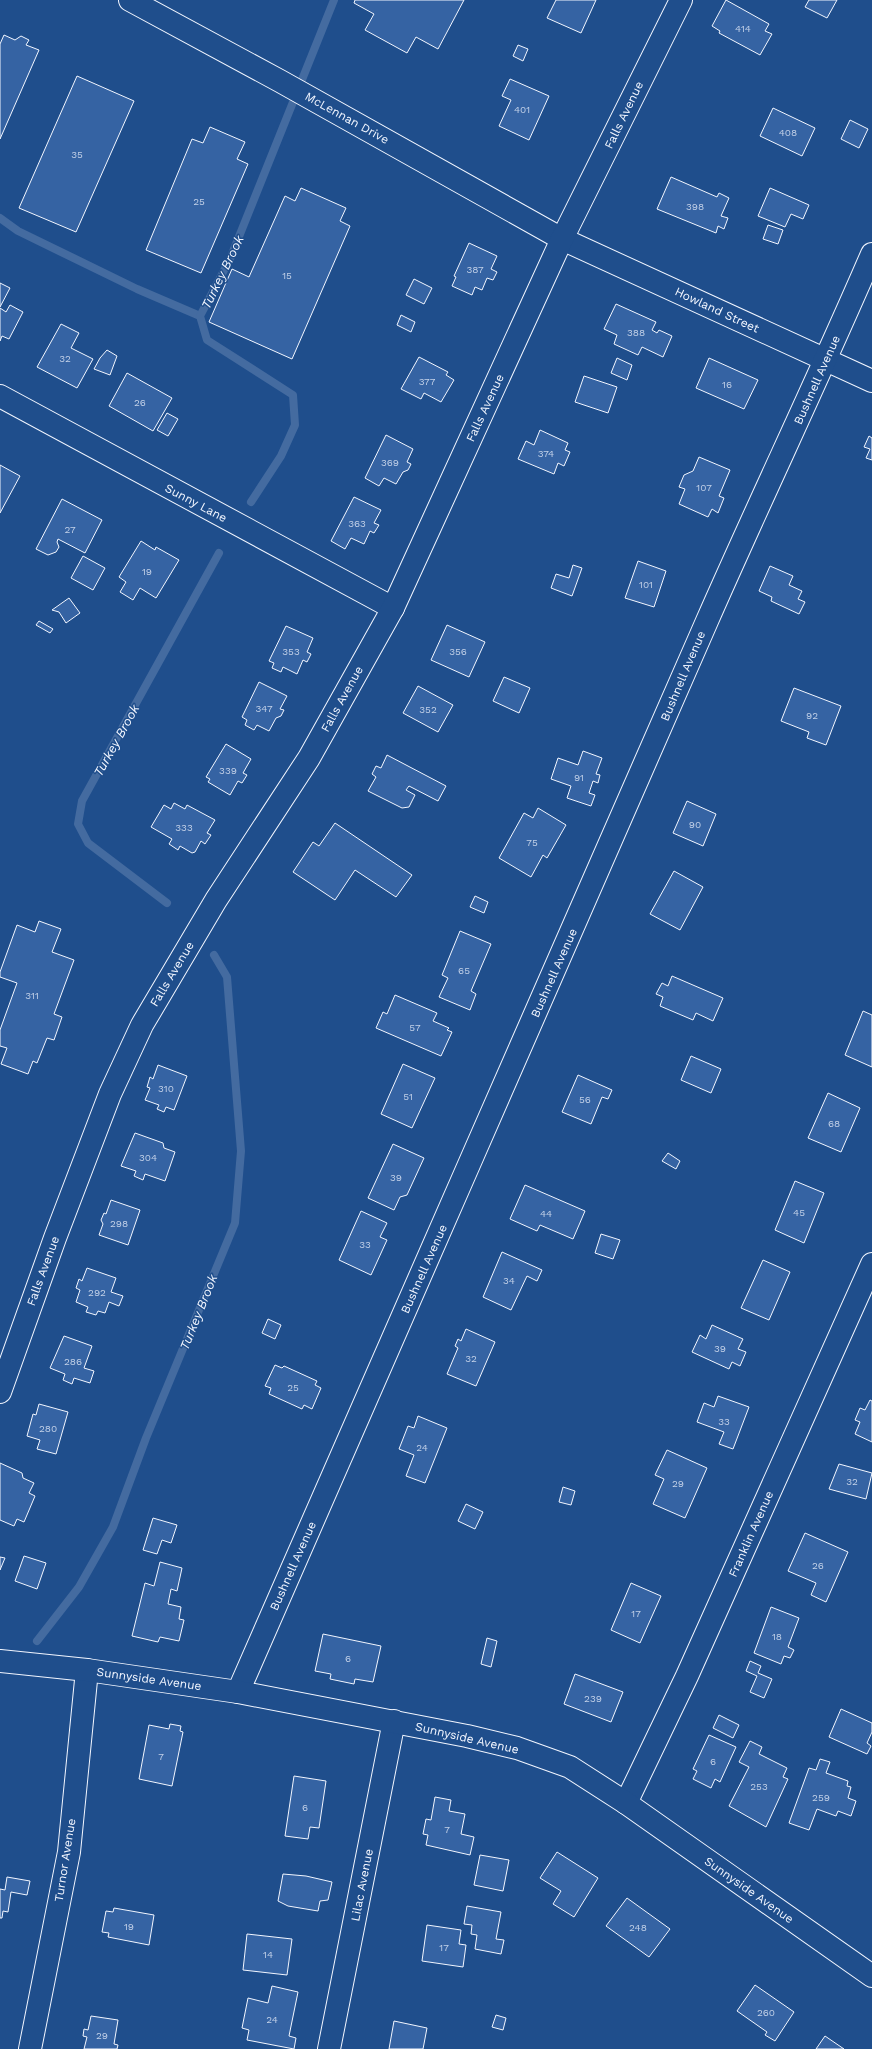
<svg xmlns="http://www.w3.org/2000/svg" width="872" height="2049" viewBox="0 0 872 2049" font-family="'Work Sans',sans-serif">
<rect width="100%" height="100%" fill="#1f4e8c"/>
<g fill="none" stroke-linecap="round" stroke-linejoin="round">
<g stroke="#446ba0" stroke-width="8">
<path d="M0,218L18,231L137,289L200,316"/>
<path d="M251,502L281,456L295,425L293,395L207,340L200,316L230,259L334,0"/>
<path d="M167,903L88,843L78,824L82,801L219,553"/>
<path d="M37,1641L79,1587L113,1527L146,1438L235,1223L241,1151L227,977L214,955"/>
</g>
</g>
<g fill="#3563a3" stroke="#f2f6ff">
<path d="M355,0H464L438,49L416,37L407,53L365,30L374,14L354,3Z"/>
<path d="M556,0H596L581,33L547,18Z"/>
<path d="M726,0L769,24L765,31L772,34L760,55L719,33L720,31L712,26Z"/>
<path d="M809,0H837L827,18L805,7Z"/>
<path d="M4,35L15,40L21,36L29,40L26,45L39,50L0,139V44Z"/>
<path d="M518,45L528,49L523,61L513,56Z"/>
<path d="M77,76L134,101L76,232L19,208Z"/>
<path d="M510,79L549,96L529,140L499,126L511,100L502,96Z"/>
<path d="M773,108L815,128L802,156L760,136Z"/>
<path d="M850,120L868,129L859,148L841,139Z"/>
<path d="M210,127L245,142L237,159L248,164L201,273L146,250L192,139L203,143Z"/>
<path d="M671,177L717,197L719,193L729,198L721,216L728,218L724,229L718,226L716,233L657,209Z"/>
<path d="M301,188L346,208L340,221L350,226L292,359L209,322L232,269L249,277L285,196L295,201Z"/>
<path d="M770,188L809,205L803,219L791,214L785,227L758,216Z"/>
<path d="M768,225L783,230L778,244L763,239Z"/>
<path d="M469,243L497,256L491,269L497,272L493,280L487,278L482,290L475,287L472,295L452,286L456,277L454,276Z"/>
<path d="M414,279L432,288L424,304L406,295Z"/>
<path d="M0,283L10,288L0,307Z"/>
<path d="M616,304L656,322L652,330L657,333L659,330L672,336L663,357L642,347L638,355L614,344L617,335L604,329Z"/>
<path d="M10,305L23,312L9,339L2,336L0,341V308L6,312Z"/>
<path d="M401,315L415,322L411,332L397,325Z"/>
<path d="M61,324L79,333L71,348L93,359L77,388L37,367Z"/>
<path d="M107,350L117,356L110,375L94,369L100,358Z"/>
<path d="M419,357L448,372L446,375L454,380L441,402L424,393L421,399L401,389Z"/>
<path d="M617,358L632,365L627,380L611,373Z"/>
<path d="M709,358L758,380L744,409L696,388Z"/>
<path d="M127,373L172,398L153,431L109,406Z"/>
<path d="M584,376L617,387L608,413L575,402Z"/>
<path d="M167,413L178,419L168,436L157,430Z"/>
<path d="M540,430L568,443L565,450L570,452L564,466L558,463L554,474L518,459L526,441L534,445Z"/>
<path d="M386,435L413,449L407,462L411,464L408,470L403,472L396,484L384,478L379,486L365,478Z"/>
<path d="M869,436L872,438V460L866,458L870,449L864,447Z"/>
<path d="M699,457L730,470L719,496L724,498L718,513L712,509L708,517L679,504L685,489L679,487L684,475L693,471Z"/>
<path d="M0,465L20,476L0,513Z"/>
<path d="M354,497L381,510L374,523L379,525L374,533L370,531L364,544L351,538L345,549L331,541Z"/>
<path d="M62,499L102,520L85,553L58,539L57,542L59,547L56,552L48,555L36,549Z"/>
<path d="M141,541L155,550L156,547L179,560L156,598L140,588L133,600L120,592L126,582L119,577Z"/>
<path d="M83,556L105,568L93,590L71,578Z"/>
<path d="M638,561L666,571L654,607L625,598Z"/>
<path d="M573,565L582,568L572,596L551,588L556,574L569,578Z"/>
<path d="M770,566L793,576L789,585L802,591L798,599L805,602L799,614L771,601L772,597L759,591Z"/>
<path d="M69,598L80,613L66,623L59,612L52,610Z"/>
<path d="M39,621L53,629L50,633L36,625Z"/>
<path d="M447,625L485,642L469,677L431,660Z"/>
<path d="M286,626L313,638L307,652L311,654L307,662L303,660L297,674L283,667L281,672L272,668L274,663L269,661Z"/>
<path d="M504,677L530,688L519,713L493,701Z"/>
<path d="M259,682L287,696L280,709L284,710L281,716L276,718L269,731L257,725L254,730L245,725L247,720L242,717Z"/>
<path d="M418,686L453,705L438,732L403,713Z"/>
<path d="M794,688L841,706L826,745L807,738L809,732L781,721Z"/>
<path d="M226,744L251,759L243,773L247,775L242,783L238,781L230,795L208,782L210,779L206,777Z"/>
<path d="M583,751L602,758L596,774L600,775L598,783L593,781L589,793L595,795L591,806L567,798L571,786L551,779L558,758L578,765Z"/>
<path d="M387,755L446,786L438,801L409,786L406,790L415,795L409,807L402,808L368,791L376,777L372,774L376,766L381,768Z"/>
<path d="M687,801L716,814L703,846L673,833Z"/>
<path d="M174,803L185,809L187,805L215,820L207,833L211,835L205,844L201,841L195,852L192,853L180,846L178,850L169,844L172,839L151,827L164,805L171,809Z"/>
<path d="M538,808L566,825L547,858L543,855L531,877L499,858L524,813L533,818Z"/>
<path d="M335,823L412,875L396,897L355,870L335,900L293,872L313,842L319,846Z"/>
<path d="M674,871L703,887L680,930L650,914Z"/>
<path d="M475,896L488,902L484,913L470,907Z"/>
<path d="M39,921L61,929L52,952L74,960L54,1014L62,1017L54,1040L47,1038L37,1063L33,1061L28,1074L1,1064L7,1048L0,1046V1030L17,983L0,977V972L17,925L35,932Z"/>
<path d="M460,931L491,944L471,991L476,994L470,1010L439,997L448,978L442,975Z"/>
<path d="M672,976L723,998L713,1021L696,1013L693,1020L660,1006L663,997L656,994L662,983L668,986Z"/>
<path d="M395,995L437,1013L433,1021L449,1028L447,1030L452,1032L441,1056L376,1028L383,1012L387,1014Z"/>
<path d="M863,1011L872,1015V1067L845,1055Z"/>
<path d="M691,1056L721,1069L711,1093L681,1080Z"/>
<path d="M403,1064L435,1078L412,1128L381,1114Z"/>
<path d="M158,1065L187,1076L174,1110L166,1107L164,1112L157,1109L159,1105L145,1100L150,1088L147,1087L150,1077L153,1079Z"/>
<path d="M578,1075L612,1090L608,1099L602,1097L591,1124L562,1112Z"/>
<path d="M828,1093L860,1108L841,1152L808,1138Z"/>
<path d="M135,1133L163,1143L164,1148L175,1152L165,1181L145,1174L143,1180L134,1176L136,1171L121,1166Z"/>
<path d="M393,1144L424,1158L407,1195L400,1197L394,1210L368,1198Z"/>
<path d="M668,1153L680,1161L676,1169L662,1161Z"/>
<path d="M795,1181L824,1193L804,1243L775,1230Z"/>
<path d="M525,1185L585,1211L573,1239L540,1225L537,1231L510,1219Z"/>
<path d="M111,1200L140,1210L128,1245L99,1235L103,1224L101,1220L104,1213L106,1214Z"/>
<path d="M361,1211L387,1223L380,1237L387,1240L371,1275L339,1260Z"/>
<path d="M601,1234L620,1240L613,1259L595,1253Z"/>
<path d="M502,1252L542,1270L537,1281L527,1276L511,1310L483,1297Z"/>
<path d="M763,1260L790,1272L769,1320L741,1308Z"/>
<path d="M87,1268L116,1278L111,1292L123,1296L119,1306L109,1302L105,1313L98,1311L96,1315L86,1312L88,1307L76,1302L80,1290L76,1288L79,1279L82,1281Z"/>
<path d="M268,1319L281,1325L275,1339L262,1333Z"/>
<path d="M712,1325L743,1339L738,1349L746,1352L740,1366L732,1362L729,1369L692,1352L700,1335L706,1339Z"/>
<path d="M466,1329L495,1342L476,1386L447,1374L458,1348L455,1346L458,1339L461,1341Z"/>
<path d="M64,1336L92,1346L84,1368L94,1371L90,1383L74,1378L72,1384L63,1380L65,1374L50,1368Z"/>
<path d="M275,1365L282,1368L284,1366L317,1381L315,1385L321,1388L312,1409L304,1405L302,1409L269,1394L271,1388L265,1386Z"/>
<path d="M718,1396L749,1407L733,1449L719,1444L724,1432L697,1422L704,1403L714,1407Z"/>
<path d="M870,1400L872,1401V1442L855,1434L860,1422L855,1420L860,1408L865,1410Z"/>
<path d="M39,1404L68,1412L56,1454L37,1449L40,1440L27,1436L33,1414L36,1415Z"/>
<path d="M418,1416L447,1428L425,1483L406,1476L414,1455L399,1449L408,1426L414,1428Z"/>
<path d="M667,1450L707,1468L685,1518L653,1504L664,1479L655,1475Z"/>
<path d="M0,1463L22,1473L23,1478L34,1483L29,1493L35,1496L24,1522L17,1519L14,1526L0,1520Z"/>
<path d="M839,1464L872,1473L866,1499L829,1489Z"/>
<path d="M563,1487L575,1491L571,1505L559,1502Z"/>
<path d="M466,1504L483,1512L475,1529L458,1521Z"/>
<path d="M153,1518L177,1525L171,1543L162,1540L157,1554L143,1550Z"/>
<path d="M805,1533L848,1552L826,1602L811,1595L816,1583L788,1571Z"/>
<path d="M24,1556L46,1563L37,1589L15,1581Z"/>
<path d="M0,1557L5,1558L0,1570Z"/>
<path d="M160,1562L182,1568L177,1591L171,1589L168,1604L181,1607L179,1619L184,1620L179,1641L160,1637L158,1642L132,1636L145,1583L154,1586Z"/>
<path d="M631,1583L661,1596L640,1643L611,1630Z"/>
<path d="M771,1607L799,1618L788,1647L794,1650L790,1658L784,1656L781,1664L754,1653Z"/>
<path d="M323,1634L381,1646L373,1682L355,1679L354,1684L330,1679L331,1674L315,1671Z"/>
<path d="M487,1638L497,1641L491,1667L481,1664Z"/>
<path d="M750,1661L761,1666L758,1673L772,1679L764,1698L750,1692L757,1676L746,1671Z"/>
<path d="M575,1674L623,1692L611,1722L564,1704Z"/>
<path d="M841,1709L872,1723V1732L867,1743L871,1746L867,1754L829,1737Z"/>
<path d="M719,1715L739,1725L733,1738L713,1728Z"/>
<path d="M170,1724L181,1726L180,1731L183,1732L172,1786L139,1779L149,1725L169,1729Z"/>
<path d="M709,1735L736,1747L720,1782L715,1779L711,1788L693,1779L697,1771L693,1769Z"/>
<path d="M750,1741L762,1747L759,1754L787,1768L783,1777L788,1779L766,1827L729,1806L749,1767L739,1762Z"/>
<path d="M820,1759L830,1762L826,1773L848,1781L847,1786L851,1787L848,1798L856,1801L851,1816L838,1811L836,1816L817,1809L809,1830L789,1823L809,1768L816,1770Z"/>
<path d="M294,1776L326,1781L319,1828L310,1827L308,1839L285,1836Z"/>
<path d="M435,1797L451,1800L449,1811L465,1814L461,1834L474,1837L470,1855L426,1845L428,1835L423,1834L426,1819L431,1820Z"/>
<path d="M557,1852L598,1878L574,1917L553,1904L561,1891L540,1878Z"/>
<path d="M480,1855L509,1860L503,1891L474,1885Z"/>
<path d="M283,1874L306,1876L332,1882L328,1900L320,1901L318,1911L288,1906L278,1901Z"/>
<path d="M7,1877L30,1881L27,1895L11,1892L8,1912L3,1911L2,1918H0V1889L5,1890Z"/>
<path d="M627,1898L670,1929L649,1957L606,1926Z"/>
<path d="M467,1906L501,1912L496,1939L504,1940L501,1954L475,1949L477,1935L471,1934L472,1925L464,1924Z"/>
<path d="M114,1908L154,1915L149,1945L108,1937L109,1933L102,1932L106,1911L113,1912Z"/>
<path d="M427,1925L461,1930L459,1944L466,1945L463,1967L422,1961Z"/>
<path d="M247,1934L292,1939L287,1975L243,1970Z"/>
<path d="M755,1985L794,2012L775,2041L765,2035L767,2032L737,2011Z"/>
<path d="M272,1986L298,1992L289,2036L296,2038L294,2049L247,2040L249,2030L242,2028L248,1998L268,2003Z"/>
<path d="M496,2015L506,2018L503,2030L492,2027Z"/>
<path d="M91,2016L118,2020L114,2044L118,2045L117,2049H84L87,2037L83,2036L84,2029L88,2030Z"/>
<path d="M394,2021L427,2028L423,2049H389Z"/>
<path d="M825,2036L844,2049H816Z"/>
</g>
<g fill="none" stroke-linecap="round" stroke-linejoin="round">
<g stroke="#f2f6ff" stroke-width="24">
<g id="minor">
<path d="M130,0L280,81L562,239L872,381"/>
<path d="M0,396L393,608"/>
<path d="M238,1692C395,1335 550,978 707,621C761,498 819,377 872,254"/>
<path d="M626,1803L687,1676L872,1264"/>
<path d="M30,2049L69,1852L87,1670"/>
<path d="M329,2049L394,1721"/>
</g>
</g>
<g stroke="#f2f6ff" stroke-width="24">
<path id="tertiary" d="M0,1661L87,1670L238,1692L467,1736L517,1748L570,1767L626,1803L872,1976"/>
</g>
<g stroke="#f2f6ff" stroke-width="24">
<path id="secondary" d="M0,1392L55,1238L110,1094L142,1025L216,900L309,758L393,608L562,239L681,0"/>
</g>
<use href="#minor" stroke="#1f4e8c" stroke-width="22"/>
<use href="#tertiary" stroke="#1f4e8c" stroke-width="22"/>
<use href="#secondary" stroke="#1f4e8c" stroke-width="22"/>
</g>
<g text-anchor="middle" stroke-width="3" stroke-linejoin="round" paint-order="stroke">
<g font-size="10" fill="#c3d1e8">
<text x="743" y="32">414</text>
<text x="522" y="113">401</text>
<text x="788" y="136">408</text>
<text x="77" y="158">35</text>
<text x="199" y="205">25</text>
<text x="695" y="210">398</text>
<text x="475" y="273">387</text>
<text x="287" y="279">15</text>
<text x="636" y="336">388</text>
<text x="65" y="362">32</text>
<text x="427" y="385">377</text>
<text x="727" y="388">16</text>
<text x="140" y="406">26</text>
<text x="546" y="457">374</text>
<text x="390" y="466">369</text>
<text x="704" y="491">107</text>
<text x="357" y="527">363</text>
<text x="70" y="533">27</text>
<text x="147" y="575">19</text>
<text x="646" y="588">101</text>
<text x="291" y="655">353</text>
<text x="458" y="655">356</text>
<text x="264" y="712">347</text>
<text x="428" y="713">352</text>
<text x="812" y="719">92</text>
<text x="228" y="774">339</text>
<text x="579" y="781">91</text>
<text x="695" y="828">90</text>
<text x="184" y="831">333</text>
<text x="532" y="846">75</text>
<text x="464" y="974">65</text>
<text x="32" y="999">311</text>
<text x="415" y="1031">57</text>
<text x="166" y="1092">310</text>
<text x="408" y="1100">51</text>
<text x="585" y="1103">56</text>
<text x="834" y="1127">68</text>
<text x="148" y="1161">304</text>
<text x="396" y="1181">39</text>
<text x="799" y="1216">45</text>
<text x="546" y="1217">44</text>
<text x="119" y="1227">298</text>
<text x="365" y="1248">33</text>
<text x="509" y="1284">34</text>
<text x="97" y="1296">292</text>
<text x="720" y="1352">39</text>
<text x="471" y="1362">32</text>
<text x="73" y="1365">286</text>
<text x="293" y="1391">25</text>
<text x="724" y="1425">33</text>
<text x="48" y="1432">280</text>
<text x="422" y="1451">24</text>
<text x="852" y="1485">32</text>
<text x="678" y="1487">29</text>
<text x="818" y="1569">26</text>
<text x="636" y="1617">17</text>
<text x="777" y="1640">18</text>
<text x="348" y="1662">6</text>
<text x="593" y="1702">239</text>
<text x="161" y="1760">7</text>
<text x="713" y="1765">6</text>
<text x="759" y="1790">253</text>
<text x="821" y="1801">259</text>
<text x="305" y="1811">6</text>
<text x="447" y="1833">7</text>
<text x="129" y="1930">19</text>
<text x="638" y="1931">248</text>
<text x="444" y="1951">17</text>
<text x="268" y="1958">14</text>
<text x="766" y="2016">260</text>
<text x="272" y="2023">24</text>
<text x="102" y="2039">29</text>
</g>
<g font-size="12" fill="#f2f6ff" stroke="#1f4e8c">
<text transform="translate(624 115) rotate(-64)" y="4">Falls Avenue</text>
<text transform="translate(347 118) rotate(29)" y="4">McLennan Drive</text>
<text transform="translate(717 310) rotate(25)" y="4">Howland Street</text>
<text transform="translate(817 380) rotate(-66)" y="4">Bushnell Avenue</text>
<text transform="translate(485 408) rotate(-65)" y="4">Falls Avenue</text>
<text transform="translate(196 503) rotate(28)" y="4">Sunny Lane</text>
<text transform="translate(683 676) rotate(-67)" y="4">Bushnell Avenue</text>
<text transform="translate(342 699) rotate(-61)" y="4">Falls Avenue</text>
<text transform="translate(554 973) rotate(-66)" y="4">Bushnell Avenue</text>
<text transform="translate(172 974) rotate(-59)" y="4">Falls Avenue</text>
<text transform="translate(424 1269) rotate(-66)" y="4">Bushnell Avenue</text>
<text transform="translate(43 1271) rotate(-70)" y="4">Falls Avenue</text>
<text transform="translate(751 1534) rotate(-66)" y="4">Franklin Avenue</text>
<text transform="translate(293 1566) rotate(-66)" y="4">Bushnell Avenue</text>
<text transform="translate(149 1679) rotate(8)" y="4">Sunnyside Avenue</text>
<text transform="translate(467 1738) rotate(13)" y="4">Sunnyside Avenue</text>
<text transform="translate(65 1860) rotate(-81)" y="4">Turnor Avenue</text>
<text transform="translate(362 1885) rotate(-79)" y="4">Lilac Avenue</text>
<text transform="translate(749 1890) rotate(35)" y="4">Sunnyside Avenue</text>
</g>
<g font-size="13" font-style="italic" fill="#f2f6ff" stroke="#1f4e8c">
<text transform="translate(222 272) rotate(-64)" y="5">Turkey Brook</text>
<text transform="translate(116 740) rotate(-61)" y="5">Turkey Brook</text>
<text transform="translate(198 1312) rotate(-68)" y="5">Turkey Brook</text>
</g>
</g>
</svg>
